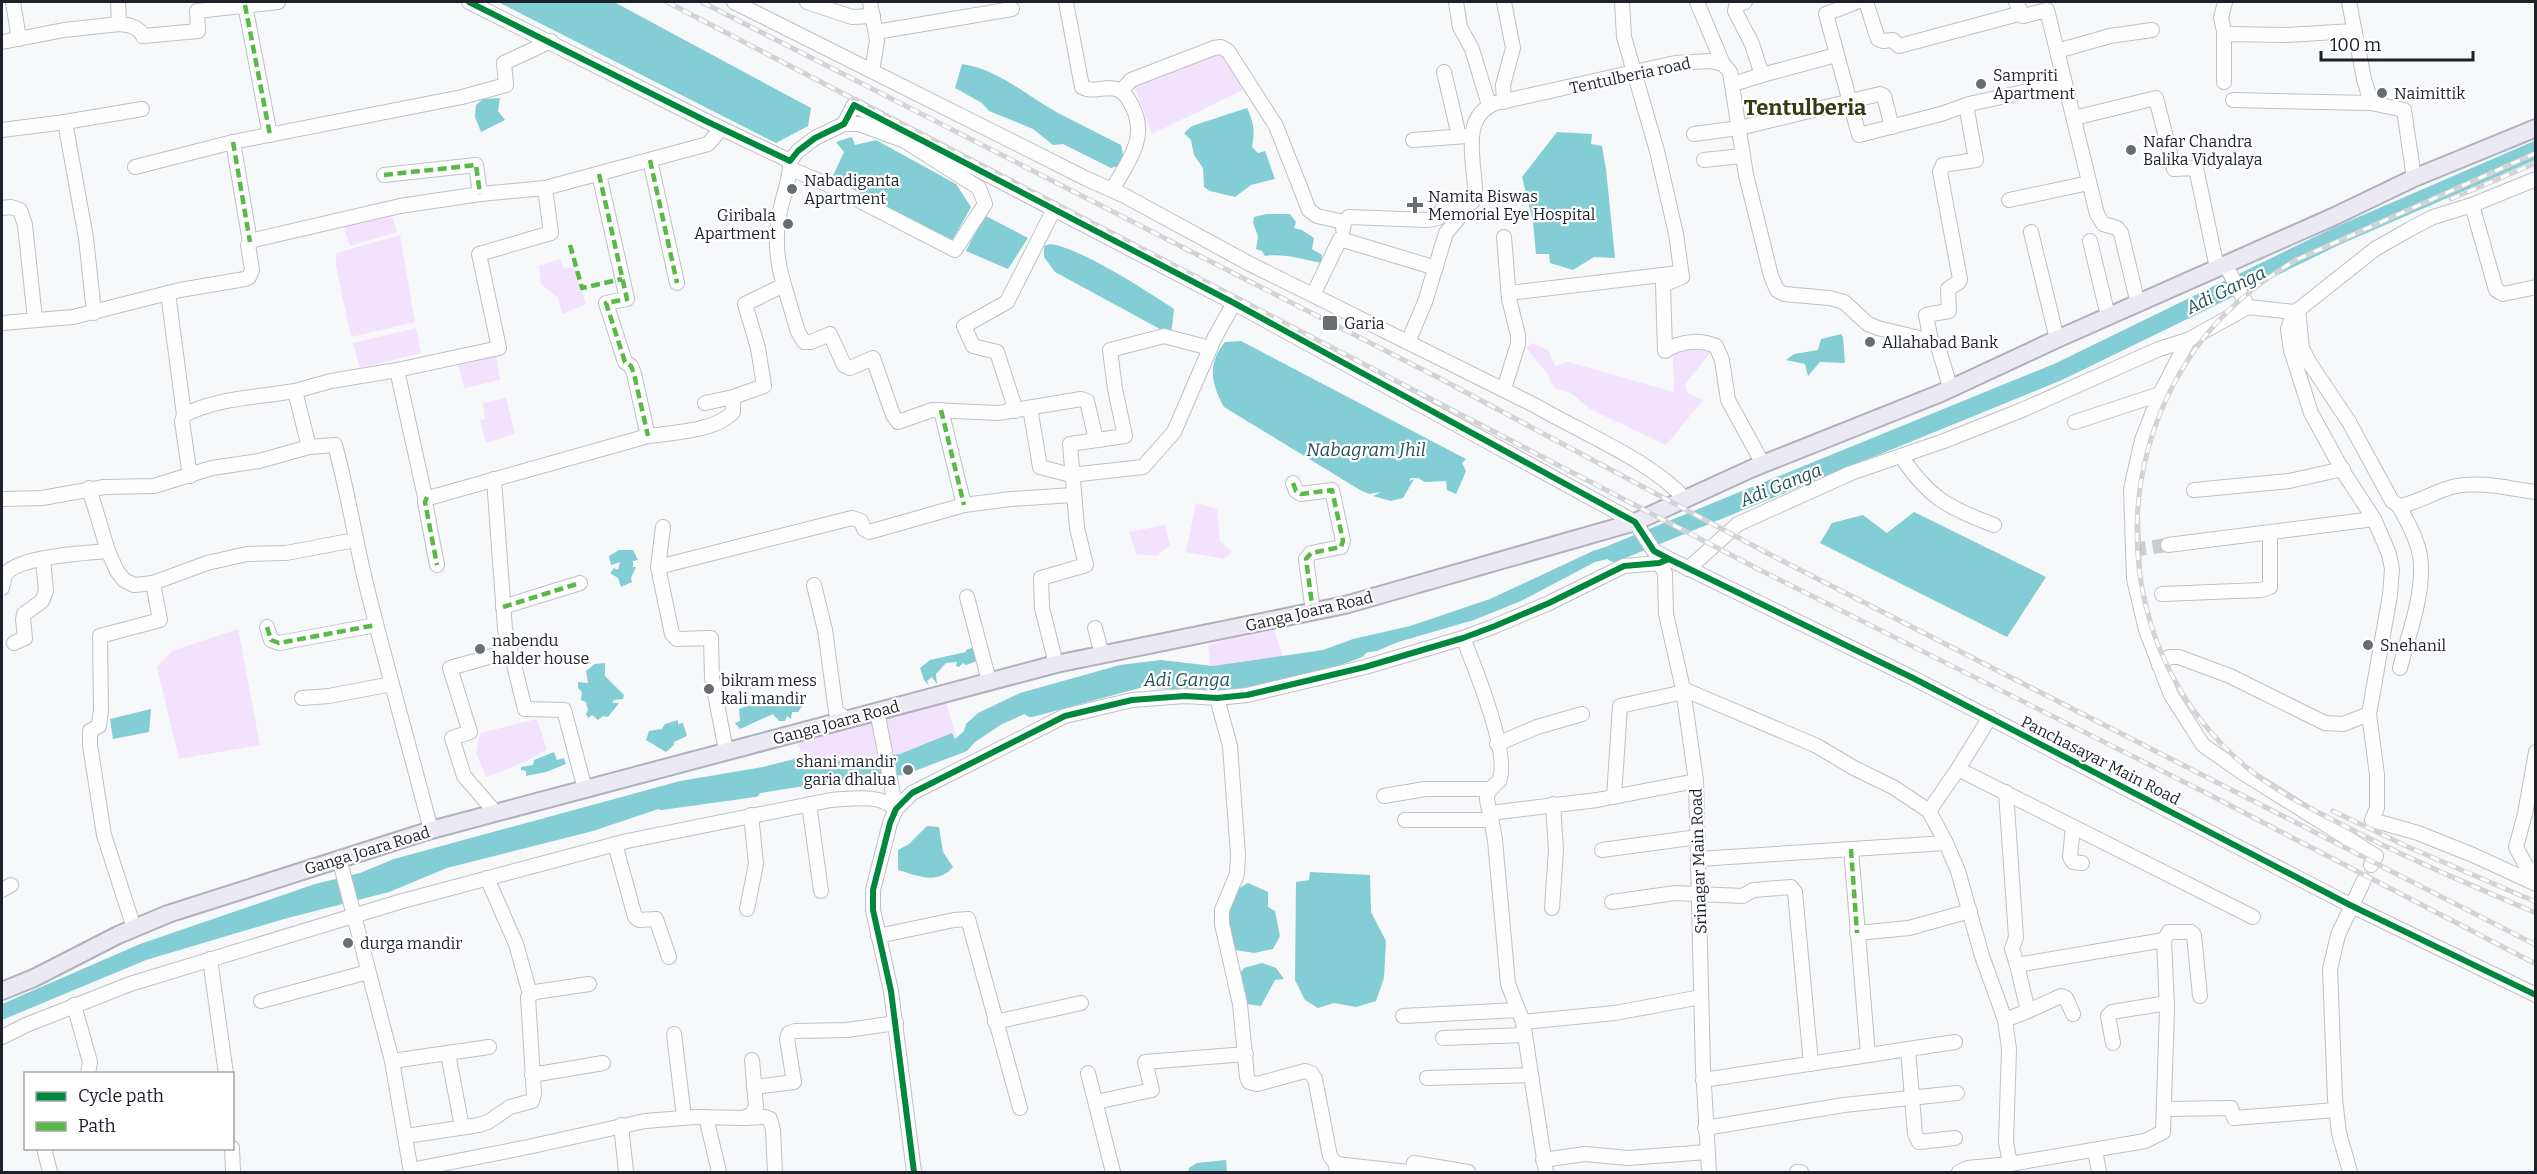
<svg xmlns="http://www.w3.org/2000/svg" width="2537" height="1174" viewBox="0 0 2537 1174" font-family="Bitter,serif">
<rect width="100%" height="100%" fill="#f6f8fa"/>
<g fill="#f3e2fd">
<path d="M1225,49L1243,90L1152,134L1134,85Z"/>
<path d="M391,213L397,232L350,246L343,225Z"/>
<path d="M400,235L415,322L351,337L336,266V253Z"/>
<path d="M560,259L564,269L574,266L586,304L562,314L558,298L541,284L539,266Z"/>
<path d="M416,328L421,353L360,368L353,343Z"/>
<path d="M1532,343L1548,350L1555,366L1568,362L1673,392C1676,377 1671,364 1674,349L1712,351L1685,384L1687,393L1703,400L1666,445L1590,409L1571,393L1554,388L1547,373L1526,348Z"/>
<path d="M496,351L500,380L464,388L457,360Z"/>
<path d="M506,398L515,434L486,443L480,420L485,419L483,403Z"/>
<path d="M1196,503L1217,509L1220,541L1232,552L1224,559L1186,552Z"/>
<path d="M1165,525L1170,545L1157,556L1136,554L1129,532Z"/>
<path d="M238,629L260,745L179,759L157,667L172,651Z"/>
<path d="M1274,629L1283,657L1211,669L1208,646L1240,635Z"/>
<path d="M945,699L956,736L920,757L810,768L797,743L811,734Z"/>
<path d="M537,719L547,750L525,762L486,777L476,753L480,733Z"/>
</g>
<g fill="#82ced4">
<path d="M498,2H614L811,108L808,126L776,143Z"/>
<path d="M962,64C998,69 1027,96 1058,113C1079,124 1100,134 1121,145L1123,155L1118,166L1111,168L1063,144L1053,145L1033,129L989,111L982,103L955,88Z"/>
<path d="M500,98L498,111L505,120L481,132L475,117L476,105L483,99Z"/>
<path d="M1247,108C1254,123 1255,131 1252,147L1258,153L1265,151L1275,179L1251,185L1235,197L1210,191L1204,187L1203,168L1194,155L1191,140L1184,133L1192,126Z"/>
<path d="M1557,132L1592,134L1591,144L1602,146L1606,169L1615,258L1594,257L1573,270L1550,263L1549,254H1536L1533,222L1522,177Z"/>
<path d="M852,137L855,145L876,140L956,184L971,207L952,241L830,182L844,152L836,142Z"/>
<path d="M1266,214H1290L1296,222L1294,228L1302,230L1314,238L1312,249L1322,255L1321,263C1303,259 1282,253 1265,256L1262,251L1256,249L1258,236L1253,223L1254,217Z"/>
<path d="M984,215L1028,238L1008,269L966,251Z"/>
<path d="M1050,244C1079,247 1147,291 1174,309L1171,335L1055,272L1044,257V246Z"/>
<path d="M1841,334L1843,337L1845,363L1820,362L1808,376L1805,364L1786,360L1794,354L1818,350L1821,339Z"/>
<path d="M1241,341L1466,459L1462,463L1466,471L1456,494L1447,490L1446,481L1425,482L1418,478H1411L1409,481L1414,479L1403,498L1391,501L1373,496L1381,492L1369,494L1360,490L1224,407C1211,384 1207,364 1225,342Z"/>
<path d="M1914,512L2046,577L2007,637L1820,543L1832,523L1863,515L1887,533Z"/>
<path d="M1627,540L1642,549L1637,552L1595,562L1521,601L1474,620L1398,642L1377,651L1324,659L1307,666L1270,675L1202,680L1136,681L1096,687L1056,700L1002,724L975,742L967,751L904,775L835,781L761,793L724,794L682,801L593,831L447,868L389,892L284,919L146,960L2,1020V1004L140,944L315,884L360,873L394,859L680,781L763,767L798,758L809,762L857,760L900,754L952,733L955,739L964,731L966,724L978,713L1020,693L1120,665L1161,660L1213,666L1323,650L1353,639L1410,626L1490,599L1593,551Z"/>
<path d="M619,550H633L638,560L633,561V567H636L631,578L632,582L621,587L618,578L610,573L614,568L618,570L620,562L611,565L609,556Z"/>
<path d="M977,646V661L966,665L963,663L959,667L956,666L957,662L946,663L936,674L937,684L932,677L927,681L929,686L924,680L920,668L930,660L966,652V650Z"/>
<path d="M605,663V676L624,695L623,699L614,700L612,703H619L608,717L603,716L598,720L592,715L588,718L586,714L588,710L586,702L581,700L582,692L578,688V682L588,683L586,671L595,664Z"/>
<path d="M799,694L803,705L798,712H792L791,719L787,716L785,721H779L773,714L740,729L735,723L740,721L739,709L766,699L768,703C778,702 788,697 799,694Z"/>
<path d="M151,709L149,732L113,739L110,719Z"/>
<path d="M678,720V724L683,723L687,736L674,742V745L666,752L646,740L649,731L662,729L665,724Z"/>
<path d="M554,752L557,760L564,758L566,764L546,772L526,776V771L521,770V767L533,765L534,760Z"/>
<path d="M927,826L939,827L943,852L953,867C938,885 918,876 898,870V850L909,844Z"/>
<path d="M1310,872L1370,875L1371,912L1386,941L1384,978L1376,1001L1356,1007L1334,1003L1318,1008L1305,1000L1295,980L1296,882L1309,880Z"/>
<path d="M1248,883L1268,892V907L1275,911L1280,936L1273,949L1254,953L1236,950L1226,915L1231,893Z"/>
<path d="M1262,963L1276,968L1284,979L1275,980L1261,1006L1245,1004V990L1237,978L1244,968Z"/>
<path d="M1226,1160L1227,1172H1188L1189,1168L1197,1163Z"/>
</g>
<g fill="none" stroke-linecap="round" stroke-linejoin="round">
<path stroke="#82ced4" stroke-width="10" d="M661,805L755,792"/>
<g stroke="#82ced4" stroke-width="18">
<path d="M1614,553L2058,372L2337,236L2536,150"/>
<path d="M1031,708L1142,678L1208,683L1284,676L1358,649"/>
</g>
<path stroke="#cacdd0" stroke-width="14" stroke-dasharray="14 7" stroke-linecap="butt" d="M2132,550L2168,545"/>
<g stroke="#bdc1c6" stroke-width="16">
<g id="minor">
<path d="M13,2L19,39"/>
<path d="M118,2L119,24C129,25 138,26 143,36L198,31L197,11L278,2"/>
<path d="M469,2L708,122L790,161L798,151L815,138L844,124L854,105L1234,303L1635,522L1654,551L1669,559L1913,678L2350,905L2536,995"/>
<path d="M734,2L1085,178L1125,196L1250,264L1536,406C1582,433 1650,460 1685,499"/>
<path d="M807,2L852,17L873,16"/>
<path d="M870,2L877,41L872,71"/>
<path d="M1066,2L1082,87C1094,94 1106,84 1119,90C1125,93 1130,101 1133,108C1148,139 1127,163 1112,190"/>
<path d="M1456,2L1460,27L1472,49L1489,105"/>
<path d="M1622,2L1624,37L1657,151L1676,234L1682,277L1663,285L1665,351C1680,341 1699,339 1716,346L1722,360L1728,400L1763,464"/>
<path d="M1697,2L1723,64"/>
<path d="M1856,2L1826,14L1859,135L1941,114L1969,104L2065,83"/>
<path d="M1866,2L1878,39L1883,41L1893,40L1899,46L2022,13"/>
<path d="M2016,2L2023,16L2047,10L2097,214L2103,224L2117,228L2121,233L2138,304"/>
<path d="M2349,2L2364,79L2371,103L2404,110L2414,178"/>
<path d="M245,5L270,135"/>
<path d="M876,32L1012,9"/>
<path d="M2225,35L2221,18L2225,2"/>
<path d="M2,42L64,30L119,24"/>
<path d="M2057,51L2110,36L2152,30"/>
<path d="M1444,72L1459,136"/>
<path d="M1762,75L1836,55"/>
<path d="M2224,82V36L2227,34L2285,35L2354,31"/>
<path d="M1733,84L1762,75L1752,44L1735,11L1736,6L1745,2"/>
<path d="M1121,91L1131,80L1214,48L1221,47L1228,51L1276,126L1309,210L1317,216L1344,222"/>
<path d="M2233,100L2371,103"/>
<path d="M1504,102L1503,85L1513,48L1504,2"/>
<path d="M2074,118L2156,98L2174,169L2196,168L2217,268"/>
<path d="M65,122L86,238L94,313"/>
<path d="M2,130L65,122L142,109"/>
<path d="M1694,134L1739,128L1880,94L1884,96L1892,127"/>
<path d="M1413,140L1466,136"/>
<path d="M233,142L250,242"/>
<path d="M650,160L677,283"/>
<path d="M1704,160L1742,156"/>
<path d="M135,167L233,142L462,97L506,85L504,63L551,41"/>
<path d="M791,169L831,186L955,250L985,204L979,188L905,141L859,124H844"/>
<path d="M599,174L627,299L606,303L625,362L631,366L634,374L648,436"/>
<path d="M384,175L476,165L480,194"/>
<path d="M545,188L551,233L479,254L499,348L397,370L425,497H432L648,436C672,433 716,431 733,412V397"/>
<path d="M2009,200L2089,183"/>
<path d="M2472,205L2496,290L2503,294L2536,287"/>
<path d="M2,208L11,207L20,210L25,225L35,319"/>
<path d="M1343,229L1344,222L1349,217L1427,220L1438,218L1442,209L1466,210"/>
<path d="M2031,232L2057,339"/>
<path d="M2090,241L2108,316"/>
<path d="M2225,264L2248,307"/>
<path d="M784,285L798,332L804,342H811L830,334L844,365L850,368L873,358L893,415L898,422L932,410L998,413L1081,399L1087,401L1096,440"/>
<path d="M168,293L184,415"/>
<path d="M1509,293L1679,273"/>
<path d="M1313,295L1340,239L1436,268"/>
<path d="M2298,310L2302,348L2309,362L2349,422L2392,501L2399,506C2419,503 2436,490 2456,486C2482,481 2510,489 2536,492"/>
<path d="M2294,312L2288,329L2291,350L2311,413L2344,473L2374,519L2389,554L2392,569L2390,595L2369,714L2377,775V808L2372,820L2418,833L2473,855L2536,884"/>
<path d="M2,323L73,317L180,290L245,279L249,277L252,270L248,245L254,240L400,206L480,194L545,188L708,144L721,129"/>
<path d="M2188,340L2160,394L2142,440L2131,489L2134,579L2146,630L2171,695L2203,745L2243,773L2376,856L2371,865"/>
<path d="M1931,341L1926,315L1949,311L1948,289L1959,282L1960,279L1940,172L1943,165L1976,160L1966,105"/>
<path d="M1408,342L1425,302L1446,233L1473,201L1475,194C1476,165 1458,117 1496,103L1675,63L1710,61L1723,64L1730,72L1746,175L1771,276L1777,290L1784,294L1829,298L1844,302L1868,324L1878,328L1931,341L1938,346L1950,387"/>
<path d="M397,370L331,381L295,391L309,447L335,445C348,492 355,540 367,588C387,669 410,749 431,830"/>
<path d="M1504,389L1518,344V335L1509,299L1504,237"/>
<path d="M705,403L733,397L764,386L758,348L745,304L784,285C776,259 774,234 781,207C784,192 791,177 790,161"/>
<path d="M1030,408L1040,467L1071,475L1143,467L1174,432L1215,337L1234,303"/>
<path d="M941,410L964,505"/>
<path d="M1016,411L997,352L973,346L964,326L1007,302L1054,209"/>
<path d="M2075,422L2160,394"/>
<path d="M1901,456C1928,497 1948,508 1994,525"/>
<path d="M190,476L182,421L184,415C216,398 260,397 295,391"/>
<path d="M494,479L505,629L525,709L564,710L585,789"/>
<path d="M1293,483L1296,491L1301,494L1332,490L1343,541L1341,547L1311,553L1306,559L1313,612"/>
<path d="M89,488L108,551L117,571L124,580L134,585L153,583L207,563L247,554L286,553L355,540"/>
<path d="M2194,490L2289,481L2343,469"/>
<path d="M427,497L425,502L437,565"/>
<path d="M2,499L42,498L104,487L154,486L212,468L259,461L309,447"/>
<path d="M2399,506C2409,525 2421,545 2421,567C2422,600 2408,636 2400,668"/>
<path d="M2168,545L2374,519"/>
<path d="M1659,563L1665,573L1666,614L1683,689L1696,781L1703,1068L1709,1172"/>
<path d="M658,567L663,527"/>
<path d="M1688,569L1738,524L1851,473L1944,441L2022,410L2159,349L2188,340L2248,307L2294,312L2298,310L2375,249L2410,229L2433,217L2472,205L2536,179"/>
<path d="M814,585L825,630L836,712L847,719"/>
<path d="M2,588C3,584 4,577 6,574C19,556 86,553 108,551"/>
<path d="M2162,594L2261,590L2270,587V533"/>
<path d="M967,597L989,681"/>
<path d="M503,607L580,583"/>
<path d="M267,627L271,640L279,643L376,625"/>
<path d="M1095,628L1102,655"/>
<path d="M1463,638C1474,665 1511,756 1499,781C1485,794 1485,794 1490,813L1597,800L1696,781"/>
<path d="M14,643L25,638L23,619L24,614L42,601L46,591L43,559"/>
<path d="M1056,664L1042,608L1041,578L1086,565L1077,528L1070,444L1125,436L1115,389L1110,350L1164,336L1210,348"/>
<path d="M2159,665L2169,657H2179L2230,676L2325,723L2343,724L2369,714"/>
<path d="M1683,689L1817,746L1854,768L1893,787L1929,811L1958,769L1990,717"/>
<path d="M302,698L329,696L392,684"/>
<path d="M1217,698L1230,746L1238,855L1237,874L1222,910V924L1240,1004L1247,1077L1249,1082L1257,1084L1305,1071L1311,1073L1315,1079L1330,1156L1336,1164L1337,1172"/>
<path d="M877,711L896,809"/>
<path d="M1497,744L1537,727L1582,714"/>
<path d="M726,751L712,678L711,638L677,639L672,634L658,567L852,518L861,521L864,529L869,532L964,505L1011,499L1073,495"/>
<path d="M2536,752L2525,814L2516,847L2527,868L2536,871"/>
<path d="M1958,769L2253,917"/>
<path d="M2006,792L2016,937L2012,949L2017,965L2164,940"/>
<path d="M1384,796L1425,789H1490"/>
<path d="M1614,797L1620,706L1684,692"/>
<path d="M809,804L821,891"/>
<path d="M1929,811L1946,843L1958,871L1982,956L2005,1020L2028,1011L2017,965"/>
<path d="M496,813L464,776L452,738L470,732L450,668L510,651"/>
<path d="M1490,813L1495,840L1508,984L1523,1022L1546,1172"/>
<path d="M1405,820H1491"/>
<path d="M2073,827L2070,857L2073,862L2082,863"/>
<path d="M615,844L635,917L639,920L656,919L669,957"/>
<path d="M1851,849L1868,1055"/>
<path d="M1602,850L1698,837"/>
<path d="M339,858L392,1061L411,1172"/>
<path d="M1698,859L1946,843"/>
<path d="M487,878L516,944L530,994"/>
<path d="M2,890L11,885"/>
<path d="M1612,902L1675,893L1743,896L1753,890L1791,887L1795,892L1811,1064"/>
<path d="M1552,908L1556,850L1553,804"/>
<path d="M747,909L756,864L751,815"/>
<path d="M134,928L104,835L90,745V731L99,726L101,710L100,636L160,620L153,583"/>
<path d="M1857,933L1909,928L1970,911"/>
<path d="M878,936L954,920L968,919L1020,1108"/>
<path d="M210,959L226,1074"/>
<path d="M261,1001L368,972"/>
<path d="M74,1005L90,1062L88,1074"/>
<path d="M2028,1011L2061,996L2066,998L2073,1014"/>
<path d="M1403,1016L1517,1010"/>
<path d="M2005,1020L2009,1049L2006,1142L2010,1164L2145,1141L2163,1132L2167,1009L2164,940L2169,932H2191L2194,935L2200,996"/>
<path d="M995,1022L1081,1003"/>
<path d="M1523,1022L1615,1013L1701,997"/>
<path d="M674,1034L684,1117"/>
<path d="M2,1037L26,1025L130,984L399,902L627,841L831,800C854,799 878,793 896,809"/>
<path d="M1443,1038L1525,1035"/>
<path d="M2113,1043L2108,1016L2112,1012L2167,1003"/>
<path d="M1908,1049L1915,1134L1919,1142L1955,1138"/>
<path d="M448,1054L462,1127"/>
<path d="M392,1061L489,1047"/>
<path d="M1088,1073L1113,1172"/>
<path d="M532,1075L603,1063"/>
<path d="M1427,1078L1531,1075"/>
<path d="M1703,1080L1955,1042"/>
<path d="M754,1087L794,1082L787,1039L789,1033L795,1031L847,1030L896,1023"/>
<path d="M1096,1102L1152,1090L1145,1062L1246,1054"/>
<path d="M2165,1109L2231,1108L2234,1118L2336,1110"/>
<path d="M706,1117L719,1172"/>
<path d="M744,1118L765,1117L770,1119L773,1130L775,1172"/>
<path d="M621,1125L626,1172"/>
<path d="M1705,1128L1844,1105L1957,1093"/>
<path d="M406,1136L479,1125L488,1122L510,1107L532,1101L534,1094L528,997L535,992L589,984"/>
<path d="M44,1148L50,1172"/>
<path d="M232,1148L233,1172"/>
<path d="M2095,1150L2099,1172"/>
<path d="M1543,1160L1585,1154L1628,1158L1707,1152"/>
<path d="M1336,1164L1408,1172L1413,1169L1414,1163L1468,1172"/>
<path d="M411,1170L528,1147L645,1121L696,1117L744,1118L752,1114L756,1107L752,1060"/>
<path d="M914,1172L891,991L873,910V890L890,823L896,809L912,793L1065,716L1132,700L1185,696L1217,698L1247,695L1365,667L1463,638L1495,626L1549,603L1624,566L1659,563L1669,559"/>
<path d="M1797,1172H1801"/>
<path d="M1959,1172L1968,1168L2010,1164"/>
<path d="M2350,1172L2339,1133L2335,1099L2330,969L2338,935L2364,880"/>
</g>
</g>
<g stroke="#b0b0be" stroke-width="20">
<path id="major" d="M2,991L34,978L118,935L168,914L431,830L1056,664L1345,605L1635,522L1753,468L1941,393L2057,339L2335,216L2414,178L2536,128"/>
</g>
<use href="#minor" stroke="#fefefe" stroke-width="14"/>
<use href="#major" stroke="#ebeaf2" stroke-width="16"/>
<g stroke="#d3d3d5" stroke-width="5">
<g id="rail">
<path d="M667,2L1758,569L2210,795L2536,964"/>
<path d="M702,2L1439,378L1767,553L2536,945"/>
<path d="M2536,153L2296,260C2259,282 2225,309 2199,344C2101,477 2120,665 2250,770C2276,791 2307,807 2337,822C2402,856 2468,884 2536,913"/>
<path d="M2451,199L2536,163"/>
<path d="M2333,811L2406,846L2536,902"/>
</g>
</g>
<use href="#rail" stroke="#fff" stroke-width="3" stroke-dasharray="9" stroke-linecap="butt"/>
<g stroke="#58b947" stroke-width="4.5" stroke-dasharray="9 4.5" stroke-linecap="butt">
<path d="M245,5L270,135"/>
<path d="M233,142L250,242"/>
<path d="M650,160L677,283"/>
<path d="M599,174L627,299L606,303L625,362L631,366L634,374L648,436"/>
<path d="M384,175L476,165L480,194"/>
<path d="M570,245L582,288L622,279"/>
<path d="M941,410L964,505"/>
<path d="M1293,483L1296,491L1301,494L1332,490L1343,541L1341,547L1311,553L1306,559L1313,612"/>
<path d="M427,497L425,502L437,565"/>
<path d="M503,607L580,583"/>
<path d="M267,627L271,640L279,643L376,625"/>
<path d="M1851,849L1857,933"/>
</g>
<g stroke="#fff" stroke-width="10">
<g id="cycleway">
<path d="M469,2L708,122L790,161L798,151L815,138L844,124L854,105L1234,303L1635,522L1654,551L1669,559L1913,678L2350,905L2536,995"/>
<path d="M914,1172L891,991L873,910V890L890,823L896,809L912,793L1065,716L1132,700L1185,696L1217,698L1247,695L1365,667L1463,638L1495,626L1549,603L1624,566L1659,563L1669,559"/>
</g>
</g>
<use href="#cycleway" stroke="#00873e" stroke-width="6"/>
</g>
<g fill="#686c73" stroke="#fff" stroke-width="2">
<circle cx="1981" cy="84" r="6"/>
<circle cx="2382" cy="93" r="6"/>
<circle cx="2131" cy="150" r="6"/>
<circle cx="792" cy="189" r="6"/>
<path d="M1412 196h6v6h6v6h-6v6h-6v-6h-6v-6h6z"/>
<circle cx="788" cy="224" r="6"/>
<rect x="1322" y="315" width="16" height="16" rx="3"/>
<circle cx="1870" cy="342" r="6"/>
<circle cx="2368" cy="645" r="6"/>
<circle cx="480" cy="649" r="6"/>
<circle cx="709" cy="689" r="6"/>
<circle cx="908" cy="770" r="6"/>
<circle cx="348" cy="943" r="6"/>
</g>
<g text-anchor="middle" stroke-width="4.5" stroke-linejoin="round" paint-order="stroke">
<g font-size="16" fill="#1c212a" stroke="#fff">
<text transform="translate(1630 75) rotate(-12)" y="6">Tentulberia road</text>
<text transform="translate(1309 611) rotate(-13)" y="6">Ganga Joara Road</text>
<text transform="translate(836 722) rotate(-15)" y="6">Ganga Joara Road</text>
<text transform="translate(2101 760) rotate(27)" y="6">Panchasayar Main Road</text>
<text transform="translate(367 850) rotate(-17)" y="6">Ganga Joara Road</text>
<text transform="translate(1698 861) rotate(-92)" y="6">Srinagar Main Road</text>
</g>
<g font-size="16" fill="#1c212a" stroke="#fff" text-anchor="start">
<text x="1993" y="81">Sampriti<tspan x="1993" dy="18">Apartment</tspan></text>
<text x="2394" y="99">Naimittik</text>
<text x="2143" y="147">Nafar Chandra<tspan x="2143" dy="18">Balika Vidyalaya</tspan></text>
<text x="804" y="186">Nabadiganta<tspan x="804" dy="18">Apartment</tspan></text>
<text x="1428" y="202">Namita Biswas<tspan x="1428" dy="18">Memorial Eye Hospital</tspan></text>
<text x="776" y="221" text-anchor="end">Giribala<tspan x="776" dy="18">Apartment</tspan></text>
<text x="1344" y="329">Garia</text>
<text x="1882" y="348">Allahabad Bank</text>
<text x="492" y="646">nabendu<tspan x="492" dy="18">halder house</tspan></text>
<text x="2380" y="651">Snehanil</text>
<text x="721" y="686">bikram mess<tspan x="721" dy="18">kali mandir</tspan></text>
<text x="896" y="767" text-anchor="end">shani mandir<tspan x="896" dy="18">garia dhalua</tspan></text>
<text x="360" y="949">durga mandir</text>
</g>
<g font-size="18" font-style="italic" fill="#235256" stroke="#fff">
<text transform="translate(2226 290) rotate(-26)" y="6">Adi Ganga</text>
<text x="1366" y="456">Nabagram Jhil</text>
<text transform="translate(1781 485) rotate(-22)" y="6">Adi Ganga</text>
<text x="1187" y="686">Adi Ganga</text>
</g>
<g font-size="22" font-weight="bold" fill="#353a12" stroke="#fff">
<text x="1805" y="115">Tentulberia</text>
</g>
</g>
<rect width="2537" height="1174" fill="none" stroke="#1c212a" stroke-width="6"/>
<rect x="24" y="1072" width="210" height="78" fill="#ffffff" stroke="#a4a6aa" stroke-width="1.5"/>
<rect x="36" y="1092" width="30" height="9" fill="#00873e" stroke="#a4a6aa" stroke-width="1.5"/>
<text x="78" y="1102" font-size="18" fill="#1c212a">Cycle path</text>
<rect x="36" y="1122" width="30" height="9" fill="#58b947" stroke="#a4a6aa" stroke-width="1.5"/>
<text x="78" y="1132" font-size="18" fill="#1c212a">Path</text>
<path d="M2321 51v9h152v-9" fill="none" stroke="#1c212a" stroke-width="3"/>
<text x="2330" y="51" font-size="18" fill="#1c212a" stroke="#ffffff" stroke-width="4.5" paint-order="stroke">100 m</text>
</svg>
